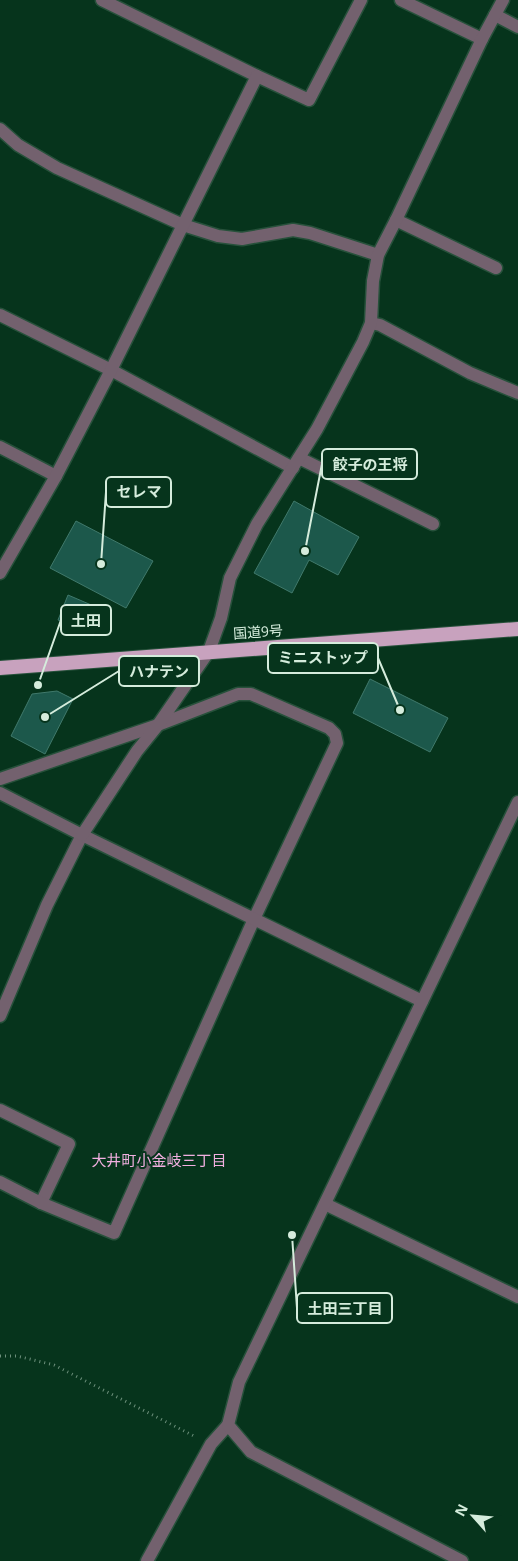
<svg xmlns="http://www.w3.org/2000/svg" width="518" height="1561" viewBox="0 0 518 1561" font-family="'Open Sans','Noto Sans JP',sans-serif">
<rect width="100%" height="100%" fill="#06341c"/>
<g fill="#1c584b" stroke="#40796b">
<path d="M294,501L359,537L338,575L309,560L292,593L254,573Z"/>
<path d="M76,521L153,561L126,608L50,568Z"/>
<path d="M68,595L96,607L86,631L58,620Z"/>
<path d="M370,679L448,718L430,752L353,713Z"/>
<path d="M57,691L73,699L45,754L11,736L32,694Z"/>
</g>
<g fill="none" stroke-linecap="round" stroke-linejoin="round">
<g stroke="#27513b" stroke-width="15">
<g id="minor">
<path d="M102,0L257,76L309,100L361,0"/>
<path d="M401,0L482,39"/>
<path d="M495,15L518,27"/>
<path d="M0,129L18,145L57,168L183,225L218,236L242,239L293,230L310,233L378,255"/>
<path d="M396,220L496,268"/>
<path d="M0,315L111,370L293,468"/>
<path d="M371,323L380,325L470,373L518,393"/>
<path d="M0,447L56,476"/>
<path d="M299,458L433,524"/>
<path d="M0,573L56,476L111,370L257,76"/>
<path d="M209,651L221,618L230,578L257,524L317,429L363,342L371,323L373,281L378,255L396,220L482,39L503,0"/>
<path d="M0,1016L47,905L82,835"/>
<path d="M0,1110L69,1144L41,1203"/>
<path d="M0,1182L41,1203L114,1233L254,919L337,743L335,734L329,728L251,694H238L158,725"/>
<path d="M147,1561L211,1444L228,1425"/>
</g>
</g>
<g stroke="#27513b" stroke-width="15">
<g id="tertiary">
<path d="M0,779L158,725"/>
<path d="M0,793L82,835L422,1001"/>
<path d="M82,835L137,751L158,725L209,651"/>
<path d="M325,1204L518,1297"/>
<path d="M462,1561L251,1452L228,1425L239,1382L518,802"/>
</g>
</g>
<g stroke="#27513b" stroke-width="16">
<path id="trunk" d="M0,668L518,629"/>
</g>
<path stroke="#6d907c" stroke-width="3" stroke-dasharray="1 4" stroke-linecap="butt" d="M0,1356H17L54,1365L196,1437"/>
<use href="#minor" stroke="#73616e" stroke-width="12"/>
<use href="#tertiary" stroke="#73616e" stroke-width="12"/>
<use href="#trunk" stroke="#c8a2be" stroke-width="14"/>
</g>
<g text-anchor="middle" stroke-width="4" stroke-linejoin="round" paint-order="stroke">
<g font-size="14" fill="#d5ecdc" stroke="#06341c">
<text transform="translate(258 632) rotate(-4)" y="5">国道9号</text>
</g>
<g font-size="15" fill="#f1afe0" stroke="#06341c">
<text x="159" y="1166">大井町小金岐三丁目</text>
</g>
</g>
<path fill="none" stroke="#d5ecdc" stroke-width="2" d="M305 551L322 464M101 564L106 492M38 685L61 620M400 710L378 658M45 717L119 671M292 1235L297 1308"/>
<g fill="#d5ecdc" stroke="#06341c" stroke-width="2">
<circle cx="305" cy="551" r="5"/>
<circle cx="101" cy="564" r="5"/>
<circle cx="38" cy="685" r="5"/>
<circle cx="400" cy="710" r="5"/>
<circle cx="45" cy="717" r="5"/>
<circle cx="292" cy="1235" r="5"/>
</g>
<g fill="#06341c" stroke="#d5ecdc" stroke-width="2">
<rect x="322" y="449" width="95" height="30" rx="5"/>
<rect x="106" y="477" width="65" height="30" rx="5"/>
<rect x="61" y="605" width="50" height="30" rx="5"/>
<rect x="268" y="643" width="110" height="30" rx="5"/>
<rect x="119" y="656" width="80" height="30" rx="5"/>
<rect x="297" y="1293" width="95" height="30" rx="5"/>
</g>
<g font-size="15" text-anchor="middle" font-weight="bold" fill="#d5ecdc">
<text x="370" y="470">餃子の王将</text>
<text x="139" y="497">セレマ</text>
<text x="86" y="626">土田</text>
<text x="323" y="663">ミニストップ</text>
<text x="159" y="677">ハナテン</text>
<text x="345" y="1314">土田三丁目</text>
</g>
<g transform="translate(473 1516) rotate(297)" stroke="#06341c" stroke-width="4" paint-order="stroke">
<path d="M0-4L9 19L0 12L-9 19Z" fill="#d5ecdc"/>
<text y="-8" font-size="14" font-weight="bold" text-anchor="middle" fill="#d5ecdc">N</text>
</g>
</svg>
